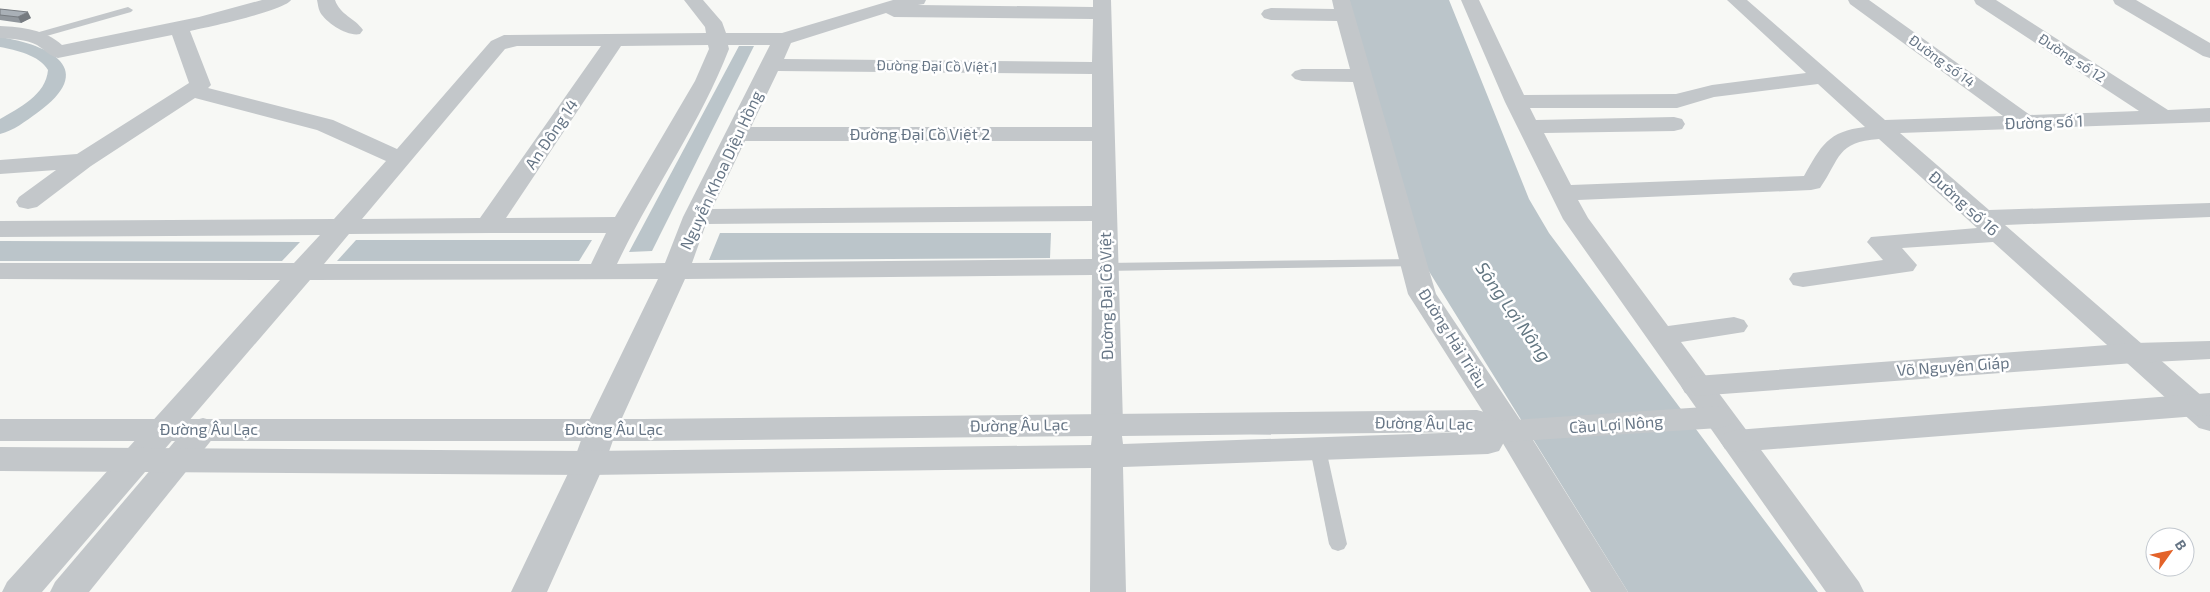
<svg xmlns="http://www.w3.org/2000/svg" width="2210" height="592" viewBox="0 0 2210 592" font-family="'Exo 2',sans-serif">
<rect width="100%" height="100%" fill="#f7f8f5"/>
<g fill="#bbc5ca">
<path d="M1348,0H1449L1529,199L1549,233L1818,592H1628L1417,252Z"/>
<path d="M739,46H754L652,251L629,252Z"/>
<path d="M720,233H1051L1050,258L709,260Z"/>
<path d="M356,240H592L579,261H337Z"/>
<path d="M0,241L300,242L282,261H0Z"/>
</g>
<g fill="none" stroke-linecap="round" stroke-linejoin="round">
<path fill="#bbc5ca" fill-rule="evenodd" d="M0,37C50,45 99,69 37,113C26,121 13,131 0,134V119C19,108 46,95 48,70C39,55 16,50 0,47Z"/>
<g fill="#c3c7ca" fill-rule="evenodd">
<path d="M128,7L133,10L131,12L36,39L31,36L32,34Z"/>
<path d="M1414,259L1419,260L1421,263L1419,266L1105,271L1098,267L1105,263Z"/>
<path d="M1318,443L1324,445L1326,449L1347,544L1344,549L1338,551L1332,549L1329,544L1310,449L1312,445Z"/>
</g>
<g fill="#c3c7ca" fill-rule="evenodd">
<path d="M262,0H291C284,11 207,27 190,31L211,85L208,88L333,120L397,149L491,41L504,35L706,33L705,27L684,0H703L722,22L726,33H782L893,0H926L924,4L918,5L1093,7V0H1111L1123,424L1118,432L1107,435L1096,432L1091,424L1092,275L685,279L617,429L605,463L547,592H511L573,463L585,429L658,279L310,280L42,592H2L7,582L280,280L0,279V263H294L320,235L0,237V221L334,219L386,161L317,130L195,98L91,166L37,207L28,209L19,207L16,202L19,197L56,170L0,174V160L77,154L189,83L172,35L58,58C49,56 45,50 37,45C25,39 13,39 0,38V26C22,27 46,30 62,45L199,17ZM886,13L894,17L1093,19L1092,62L784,59L791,43ZM708,45L709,49L695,81L615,217L506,218L621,46ZM728,45H770L683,217L665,263L617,264C652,191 700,124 729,49ZM601,46L480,218L362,219L505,49L517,46ZM778,71L1092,74V127H751ZM745,141H1092V206L712,209ZM1092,221V259L692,263L706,224ZM492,233H606L591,264H324L349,234Z"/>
<path d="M317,0H335C340,15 355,18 363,30L360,34C348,37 326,23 320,12C318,8 318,4 317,0Z"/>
<path d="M1332,0H1350L1436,294L1523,424L1628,592H1591L1501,440L1408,294L1353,82L1302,81L1295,79L1291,75L1295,71L1302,69H1350L1337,21L1271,20L1264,18L1261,14L1264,10L1271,8L1334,9Z"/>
<path d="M1461,0H1479L1524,95L1676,94L1712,85L1806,73L1727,0H1747L1885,120L2003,116L1850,4L1848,0H1869L2030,115L2139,111L1976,4L1974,0H1996L2168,110L2210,108V122L1900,133L1989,210L2210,203V217L2005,225L2210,403V431L2199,428L1993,242L1902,248L1917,265L1913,271L1803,287L1793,285L1789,279L1793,273L1883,260L1867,242L1871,237L1977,228L1879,139C1836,142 1841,158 1820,188L1811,190L1578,200L1588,218L1668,326L1734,317L1744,320L1748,326L1744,332L1681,342L1859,582L1864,592H1826L1563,219L1505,102ZM1818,84L1865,127C1828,131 1821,146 1804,176L1571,185L1544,133L1674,131L1682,129L1685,124L1682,119L1674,117L1536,120L1530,108H1677L1714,97Z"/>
<path d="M2113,0H2136L2210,43V58L2203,56L2115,4Z"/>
<path d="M203,418L214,421L219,429L214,437L89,592H50L55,582L192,421Z"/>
</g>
<g fill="#c3c7ca" fill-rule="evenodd">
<path d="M2210,341V359L2134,363L1696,396L1685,393L1681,386L1685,379L1696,376L2134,343Z"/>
<path d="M2210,393V415L1736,452L1725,449L1720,441L1725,433L1736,430Z"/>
<path d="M1719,406L1730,409L1735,417L1730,425L1719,428L1504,442L1499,451L1488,454L1123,467L1126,592H1090L1091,468L589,475L0,471V447L589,451L1091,445L1092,436L643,441H0V419H643L1477,410L1488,413L1499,421ZM1471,432L1123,444L1122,436Z"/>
</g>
</g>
<path fill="#91979d" d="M0,9L31,18L21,23L0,20Z"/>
<path fill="#767b80" d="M28,12L31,18L21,23L18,17Z"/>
<path fill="#a9b0b7" stroke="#767b80" d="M0,9L28,12L18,17L0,15Z"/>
<g text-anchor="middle" stroke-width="5" stroke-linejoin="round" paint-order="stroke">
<g font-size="14" fill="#677686" stroke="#fff">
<text transform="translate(2072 58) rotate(33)" y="5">Đường số 12</text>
<text transform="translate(1942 61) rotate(36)" y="5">Đường số 14</text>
<text transform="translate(937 66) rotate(1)" y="5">Đường Đại Cồ Việt 1</text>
</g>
<g font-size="16" fill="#677686" stroke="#fff">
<text transform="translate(2044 122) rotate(-2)" y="6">Đường số 1</text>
<text transform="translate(551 134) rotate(-56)" y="6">An Đông 14</text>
<text x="920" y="140">Đường Đại Cồ Việt 2</text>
<text transform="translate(721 170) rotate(-65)" y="6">Nguyễn Khoa Diệu Hồng</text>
<text transform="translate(1964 203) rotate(42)" y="6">Đường số 16</text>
<text transform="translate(1106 296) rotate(-91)" y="6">Đường Đại Cồ Việt</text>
<text transform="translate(1453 338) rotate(58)" y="6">Đường Hải Triều</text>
<text transform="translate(1953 366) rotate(-4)" y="6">Võ Nguyên Giáp</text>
<text transform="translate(1424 423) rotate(1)" y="6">Đường Âu Lạc</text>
<text transform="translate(1616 424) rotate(-4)" y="6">Cầu Lợi Nông</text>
<text transform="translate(1019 425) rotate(-1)" y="6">Đường Âu Lạc</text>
<text x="209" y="435">Đường Âu Lạc</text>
<text x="614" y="435">Đường Âu Lạc</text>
</g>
<g font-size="18" font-style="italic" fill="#637782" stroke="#fff">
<text transform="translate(1513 312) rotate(55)" y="6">Sông Lợi Nông</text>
</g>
</g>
<g transform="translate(2170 552) rotate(57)"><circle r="24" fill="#ffffff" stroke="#c2c8cf"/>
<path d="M0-4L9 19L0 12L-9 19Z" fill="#e36229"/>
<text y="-8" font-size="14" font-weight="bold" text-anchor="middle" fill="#677686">B</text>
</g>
</svg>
